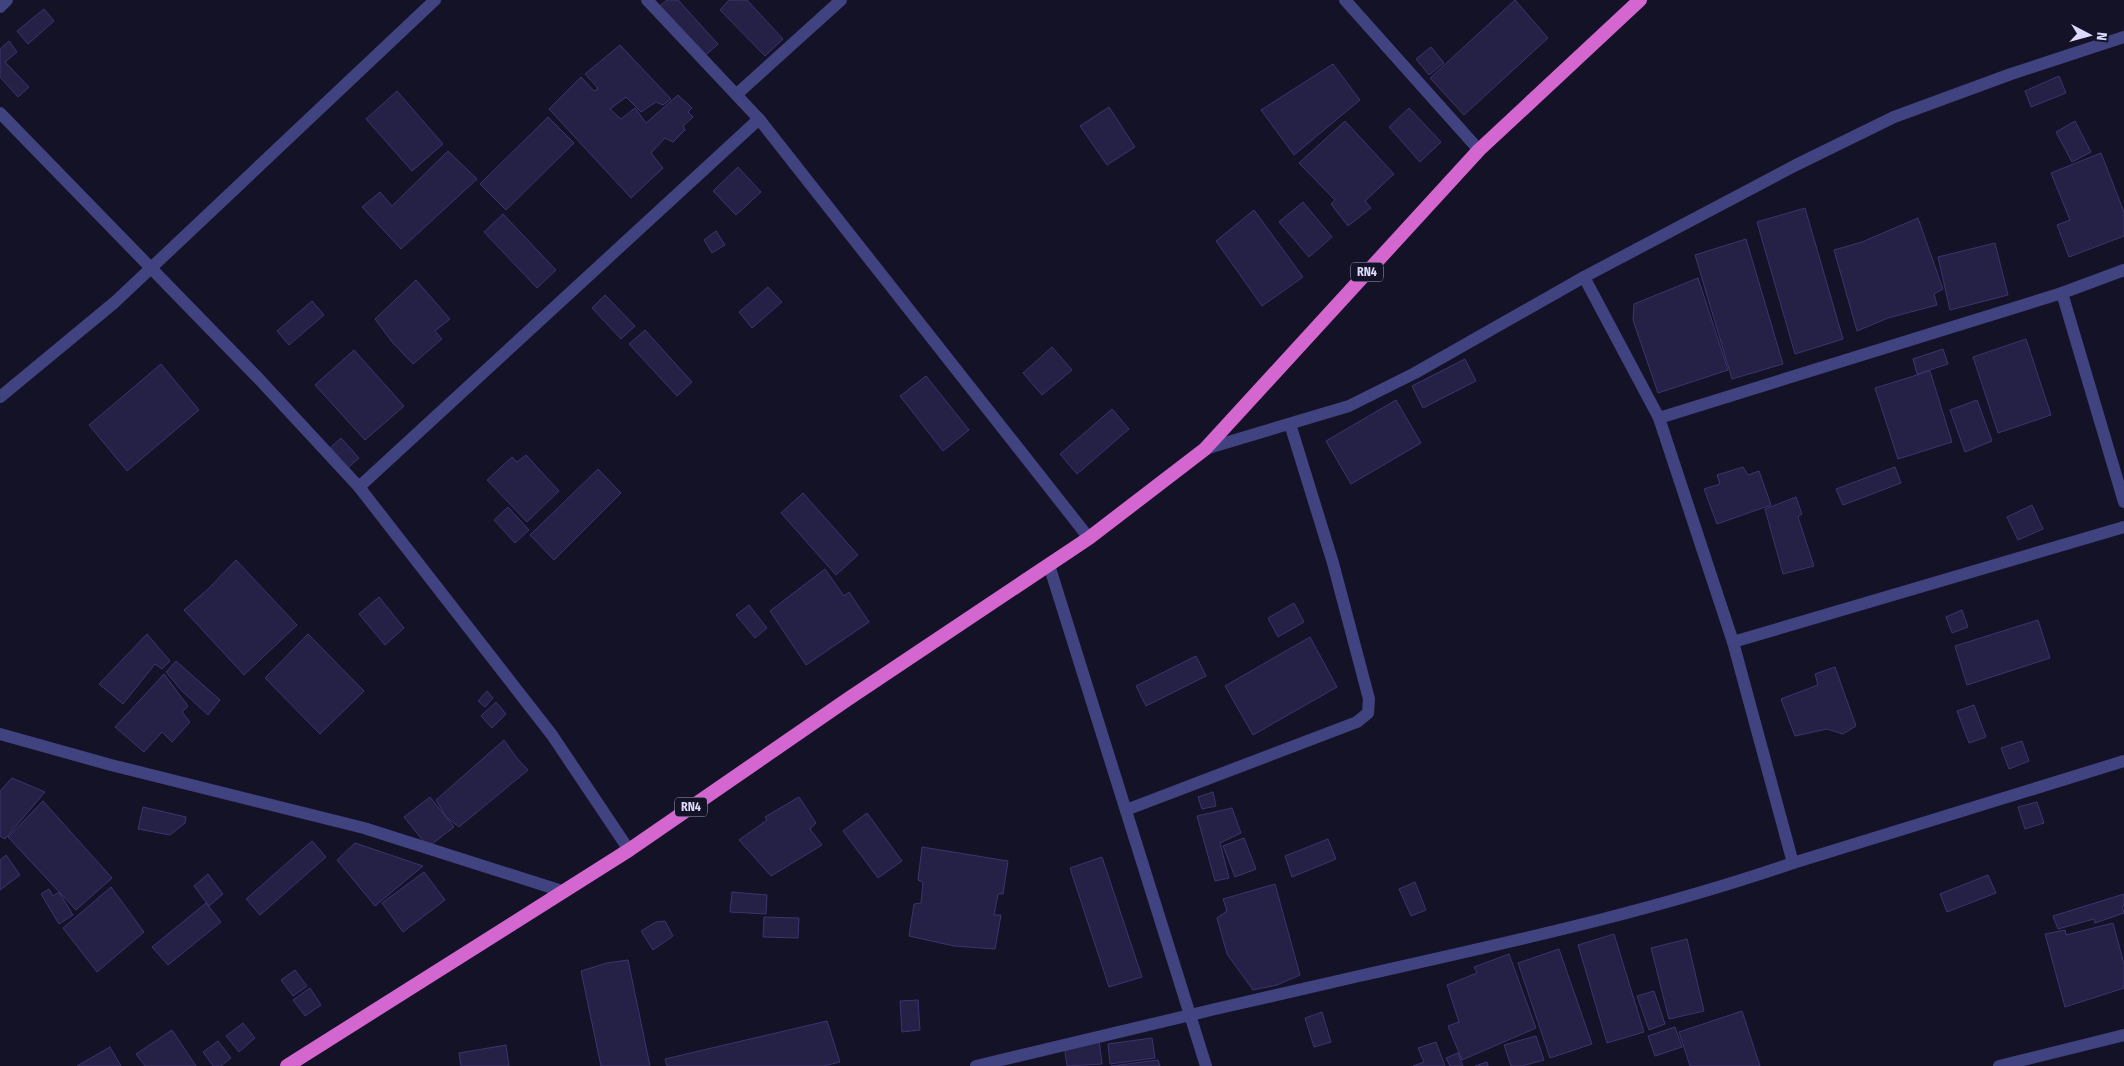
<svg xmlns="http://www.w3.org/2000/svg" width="2124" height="1066" viewBox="0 0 2124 1066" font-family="'Fira Sans Condensed',sans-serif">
<rect width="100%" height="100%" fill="#141226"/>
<g fill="#252045" stroke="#3c346f">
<path d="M667,0H678L718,44L699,61L654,11Z"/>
<path d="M729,0H747L783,39L765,56L720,10Z"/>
<path d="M1515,0L1548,38L1464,115L1430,78Z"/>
<path d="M44,9L54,21L28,44L17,31Z"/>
<path d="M9,41L17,52L5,62L29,87L18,97L0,77V49Z"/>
<path d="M620,45L671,99L663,105L656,102L641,112L626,97L610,109L621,119L635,108L646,123L678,95L692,108L688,112L693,117L683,126L685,130L673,142L665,138L651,153L663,168L631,198L549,109L581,77L594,91L597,90V87L585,74Z"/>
<path d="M1431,47L1444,63L1429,75L1416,59Z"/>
<path d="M1333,64L1360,100L1294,155L1261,110Z"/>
<path d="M2059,76L2066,93L2031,107L2025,91Z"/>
<path d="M397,91L443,144L412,171L366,119Z"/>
<path d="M1109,107L1135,147L1107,165L1080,126Z"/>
<path d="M1409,108L1441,142L1420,162L1389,127Z"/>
<path d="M548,117L574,143L506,210L480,184Z"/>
<path d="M1345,121L1394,174L1365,201L1371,208L1348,226L1331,204L1335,200L1299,163Z"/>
<path d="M2075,121L2091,152L2072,162L2056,132Z"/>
<path d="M448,151L477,179L401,249L362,207L380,192L392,206Z"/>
<path d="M2101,153L2124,212V236L2069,257L2057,225L2070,220L2051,173Z"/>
<path d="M738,167L761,192L736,215L713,191Z"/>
<path d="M1303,202L1332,237L1309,257L1279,222Z"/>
<path d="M1805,208L1843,339L1795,354L1757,222Z"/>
<path d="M1254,210L1303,277L1262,306L1216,241Z"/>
<path d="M503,214L556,270L537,288L484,232Z"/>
<path d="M1918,218L1943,289L1934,294L1937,305L1888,318L1857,331L1834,250L1862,242Z"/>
<path d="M716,231L725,245L712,253L704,240Z"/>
<path d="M1746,239L1783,364L1732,379L1695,255Z"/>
<path d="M1995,243L2008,295L1950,310L1938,257Z"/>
<path d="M1698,278L1728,370L1658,393L1633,320L1634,304Z"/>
<path d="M416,280L450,319L435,331L442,339L413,364L392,342L375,319Z"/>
<path d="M768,287L782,302L752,328L739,312Z"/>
<path d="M605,295L635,326L621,339L592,308Z"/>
<path d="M312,301L324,315L289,345L277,331Z"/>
<path d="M645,330L692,382L677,396L629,344Z"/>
<path d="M2026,339L2051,415L1998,433L1973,357Z"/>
<path d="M1052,347L1072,370L1042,395L1023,373Z"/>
<path d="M1943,349L1948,364L1917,374L1913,359Z"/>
<path d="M354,350L404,406L365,440L315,385Z"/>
<path d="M1465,359L1476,381L1423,408L1412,386Z"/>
<path d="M161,364L199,410L127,471L89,425Z"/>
<path d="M1930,371L1952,442L1898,459L1875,388Z"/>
<path d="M926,376L969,430L943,451L900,396Z"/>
<path d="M1396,400L1421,443L1351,484L1326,441Z"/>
<path d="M1977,400L1992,441L1965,452L1950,410Z"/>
<path d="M1112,409L1129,429L1077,474L1060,454Z"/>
<path d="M341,438L359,458L341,474L323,454Z"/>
<path d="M526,455L559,491L527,522L487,480L512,457L517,462Z"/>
<path d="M1743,467L1748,475L1759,471L1771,505L1717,524L1704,489L1720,484L1717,475Z"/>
<path d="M1895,467L1901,483L1843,505L1836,489Z"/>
<path d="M598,469L621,493L554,560L530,535Z"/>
<path d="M803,493L858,555L836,575L781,513Z"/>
<path d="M1796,497L1802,514L1798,517L1814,566L1783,574L1765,509Z"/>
<path d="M2032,505L2043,529L2018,540L2007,517Z"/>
<path d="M508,507L529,530L515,543L494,520Z"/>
<path d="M236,560L297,625L244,675L184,610L208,589Z"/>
<path d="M825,569L844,596L849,592L869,622L806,665L770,611Z"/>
<path d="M379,597L404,628L385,645L359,614Z"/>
<path d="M1294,603L1304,622L1278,637L1268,618Z"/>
<path d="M749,605L767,628L755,638L736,615Z"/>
<path d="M1962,610L1968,627L1952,633L1946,617Z"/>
<path d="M2038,620L2050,658L1967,685L1955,646Z"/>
<path d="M147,634L170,661L162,669L155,664L123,704L99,684Z"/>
<path d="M308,634L364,691L320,734L265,678Z"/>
<path d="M1310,637L1337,687L1253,735L1225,686Z"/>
<path d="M1196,656L1206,676L1146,706L1136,686Z"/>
<path d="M176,661L220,700L208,715L182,691L166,672Z"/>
<path d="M1835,667L1856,726L1843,734L1827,729L1795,736L1781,699L1818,685L1815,674Z"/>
<path d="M164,674L188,706L182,712L190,722L172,742L162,732L144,752L115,727Z"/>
<path d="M487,691L493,698L485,707L478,701Z"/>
<path d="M496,702L506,714L492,728L481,716Z"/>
<path d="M1974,705L1986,737L1969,743L1957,711Z"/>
<path d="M504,740L516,757L528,770L459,827L446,817L436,800Z"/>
<path d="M2022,741L2029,761L2009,769L2001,748Z"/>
<path d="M12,778L45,792L5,839L0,836V791Z"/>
<path d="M1213,792L1216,806L1202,809L1198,797Z"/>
<path d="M430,797L454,827L428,847L404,817Z"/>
<path d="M799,797L816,823L810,829L822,845L771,876L739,840L767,820L765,817Z"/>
<path d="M43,801L112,878L76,910L8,837Z"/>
<path d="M2037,802L2044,823L2025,829L2018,807Z"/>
<path d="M143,807L186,817L185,823L170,835L138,829Z"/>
<path d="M1232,808L1241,833L1220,843L1229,878L1215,881L1197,816Z"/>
<path d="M867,813L902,861L878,878L843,831Z"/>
<path d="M1244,838L1256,869L1235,877L1223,846Z"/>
<path d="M1328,839L1336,859L1292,877L1285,856Z"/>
<path d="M312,841L326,857L260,915L246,899Z"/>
<path d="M355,843L423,866L375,906L337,860Z"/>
<path d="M922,847L1008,861L1003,894H998L994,915H1001L995,949L954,946L909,936L914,904L921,903L923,882L918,880Z"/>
<path d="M6,855L20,875L0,890V860Z"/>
<path d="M1102,857L1142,977L1109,987L1070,868Z"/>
<path d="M424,872L445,900L403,932L382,903Z"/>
<path d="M208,874L223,894L209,906L194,886Z"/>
<path d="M1988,875L1996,893L1947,912L1940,894Z"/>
<path d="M1415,882L1426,910L1411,916L1399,889Z"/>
<path d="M1275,884L1300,975L1277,985L1253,990L1227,954L1217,918L1227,911L1223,899Z"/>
<path d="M111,887L144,932L97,972L63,928Z"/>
<path d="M49,889L53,896L59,892L73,915L59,924L41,894Z"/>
<path d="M732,892L767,895L766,914L730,912Z"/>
<path d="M2124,894V906H2122L2124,913L2095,923L2094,919L2058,929L2053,916Z"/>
<path d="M206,903L221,922L168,965L152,947Z"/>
<path d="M764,917L799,918L798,938L763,937Z"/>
<path d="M665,921L673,936L653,950L641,931L656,922Z"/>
<path d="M2113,923L2124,964V988L2065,1007L2045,934L2065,930L2066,935Z"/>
<path d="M1614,934L1644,1032L1607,1043L1578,945Z"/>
<path d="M1687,939L1704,1011L1669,1019L1651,948Z"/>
<path d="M1559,949L1592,1044L1550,1058L1518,963Z"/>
<path d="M1509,954L1536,1028L1462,1060L1448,1026L1459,1022L1447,985L1477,973L1474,967Z"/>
<path d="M628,960L650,1066H601L581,971L607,963Z"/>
<path d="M295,970L307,986L293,996L281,980Z"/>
<path d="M310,988L321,1005L305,1016L293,1000Z"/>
<path d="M1654,991L1665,1024L1649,1030L1637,996Z"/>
<path d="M918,1000L920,1030L902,1032L900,1001Z"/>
<path d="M1742,1011L1760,1066H1690L1679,1032Z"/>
<path d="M1322,1012L1331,1042L1314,1047L1305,1018Z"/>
<path d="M827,1021L840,1062L824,1066H667L665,1059Z"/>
<path d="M243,1023L255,1038L239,1052L226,1036Z"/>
<path d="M1675,1027L1682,1047L1655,1056L1648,1036Z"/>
<path d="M172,1030L196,1066H145L136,1054Z"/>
<path d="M1536,1036L1544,1060L1522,1066H1511L1504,1045Z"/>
<path d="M1152,1038L1155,1058L1110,1064L1108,1044Z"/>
<path d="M1099,1040L1102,1064L1067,1066L1064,1044Z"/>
<path d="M218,1041L231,1058L221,1066H213L203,1052Z"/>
<path d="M1436,1042L1445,1066H1413L1424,1062L1418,1048Z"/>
<path d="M506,1045L509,1066H461L459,1053Z"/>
<path d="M110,1047L121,1066H77Z"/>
<path d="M1458,1053L1463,1066H1450L1446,1058Z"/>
<path d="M1158,1060L1160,1066H1111Z"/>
<path d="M1487,1062L1488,1066H1475Z"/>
</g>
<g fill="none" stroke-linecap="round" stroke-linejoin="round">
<g stroke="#414381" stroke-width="12">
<path d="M647,0L759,119L1089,538"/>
<path d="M1345,0L1479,150"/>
<path d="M0,7L7,0"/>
<path d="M737,94L841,0"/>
<path d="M0,113L259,379L359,487L552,735L629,850"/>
<path d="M1584,277L1659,418L2062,293L2124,502"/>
<path d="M2062,293L2124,270"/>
<path d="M0,397L115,302L435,0"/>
<path d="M359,487L759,119"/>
<path d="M1049,565L1206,1066"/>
<path d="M1733,642L2124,527"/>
<path d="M0,734L111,765L364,828L562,891"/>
<path d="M1126,810L1357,722L1368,713L1369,699L1333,563L1290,424"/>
<path d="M1793,863L2124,761"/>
<path d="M976,1066C1104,1035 1231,1005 1359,976C1505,943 1651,912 1793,863L1733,642L1659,418"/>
<path d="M1999,1066L2124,1035"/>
</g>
<path stroke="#414381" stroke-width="12" d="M1205,449L1349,406L1415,373L1584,277L1796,165L1894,117L2011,74L2124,37"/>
<path stroke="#d466d0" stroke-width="14" d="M287,1066L629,850L848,699L1089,538L1205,449L1479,150L1640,0"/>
</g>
<g text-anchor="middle" stroke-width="4" stroke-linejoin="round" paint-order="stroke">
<g fill="#141226" stroke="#a09ebc" stroke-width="1">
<rect x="1351" y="262.5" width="32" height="19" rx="4"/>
<rect x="675" y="797.5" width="32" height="19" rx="4"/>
</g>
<g font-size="12" font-weight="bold" fill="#dcdafc">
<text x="1367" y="276">RN4</text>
<text x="691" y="811">RN4</text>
</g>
</g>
<g transform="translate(2089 35) rotate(96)" stroke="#141226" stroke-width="4" paint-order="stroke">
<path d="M0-4L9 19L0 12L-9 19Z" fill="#dcdafc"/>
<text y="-8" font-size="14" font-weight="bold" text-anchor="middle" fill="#dcdafc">N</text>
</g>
</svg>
